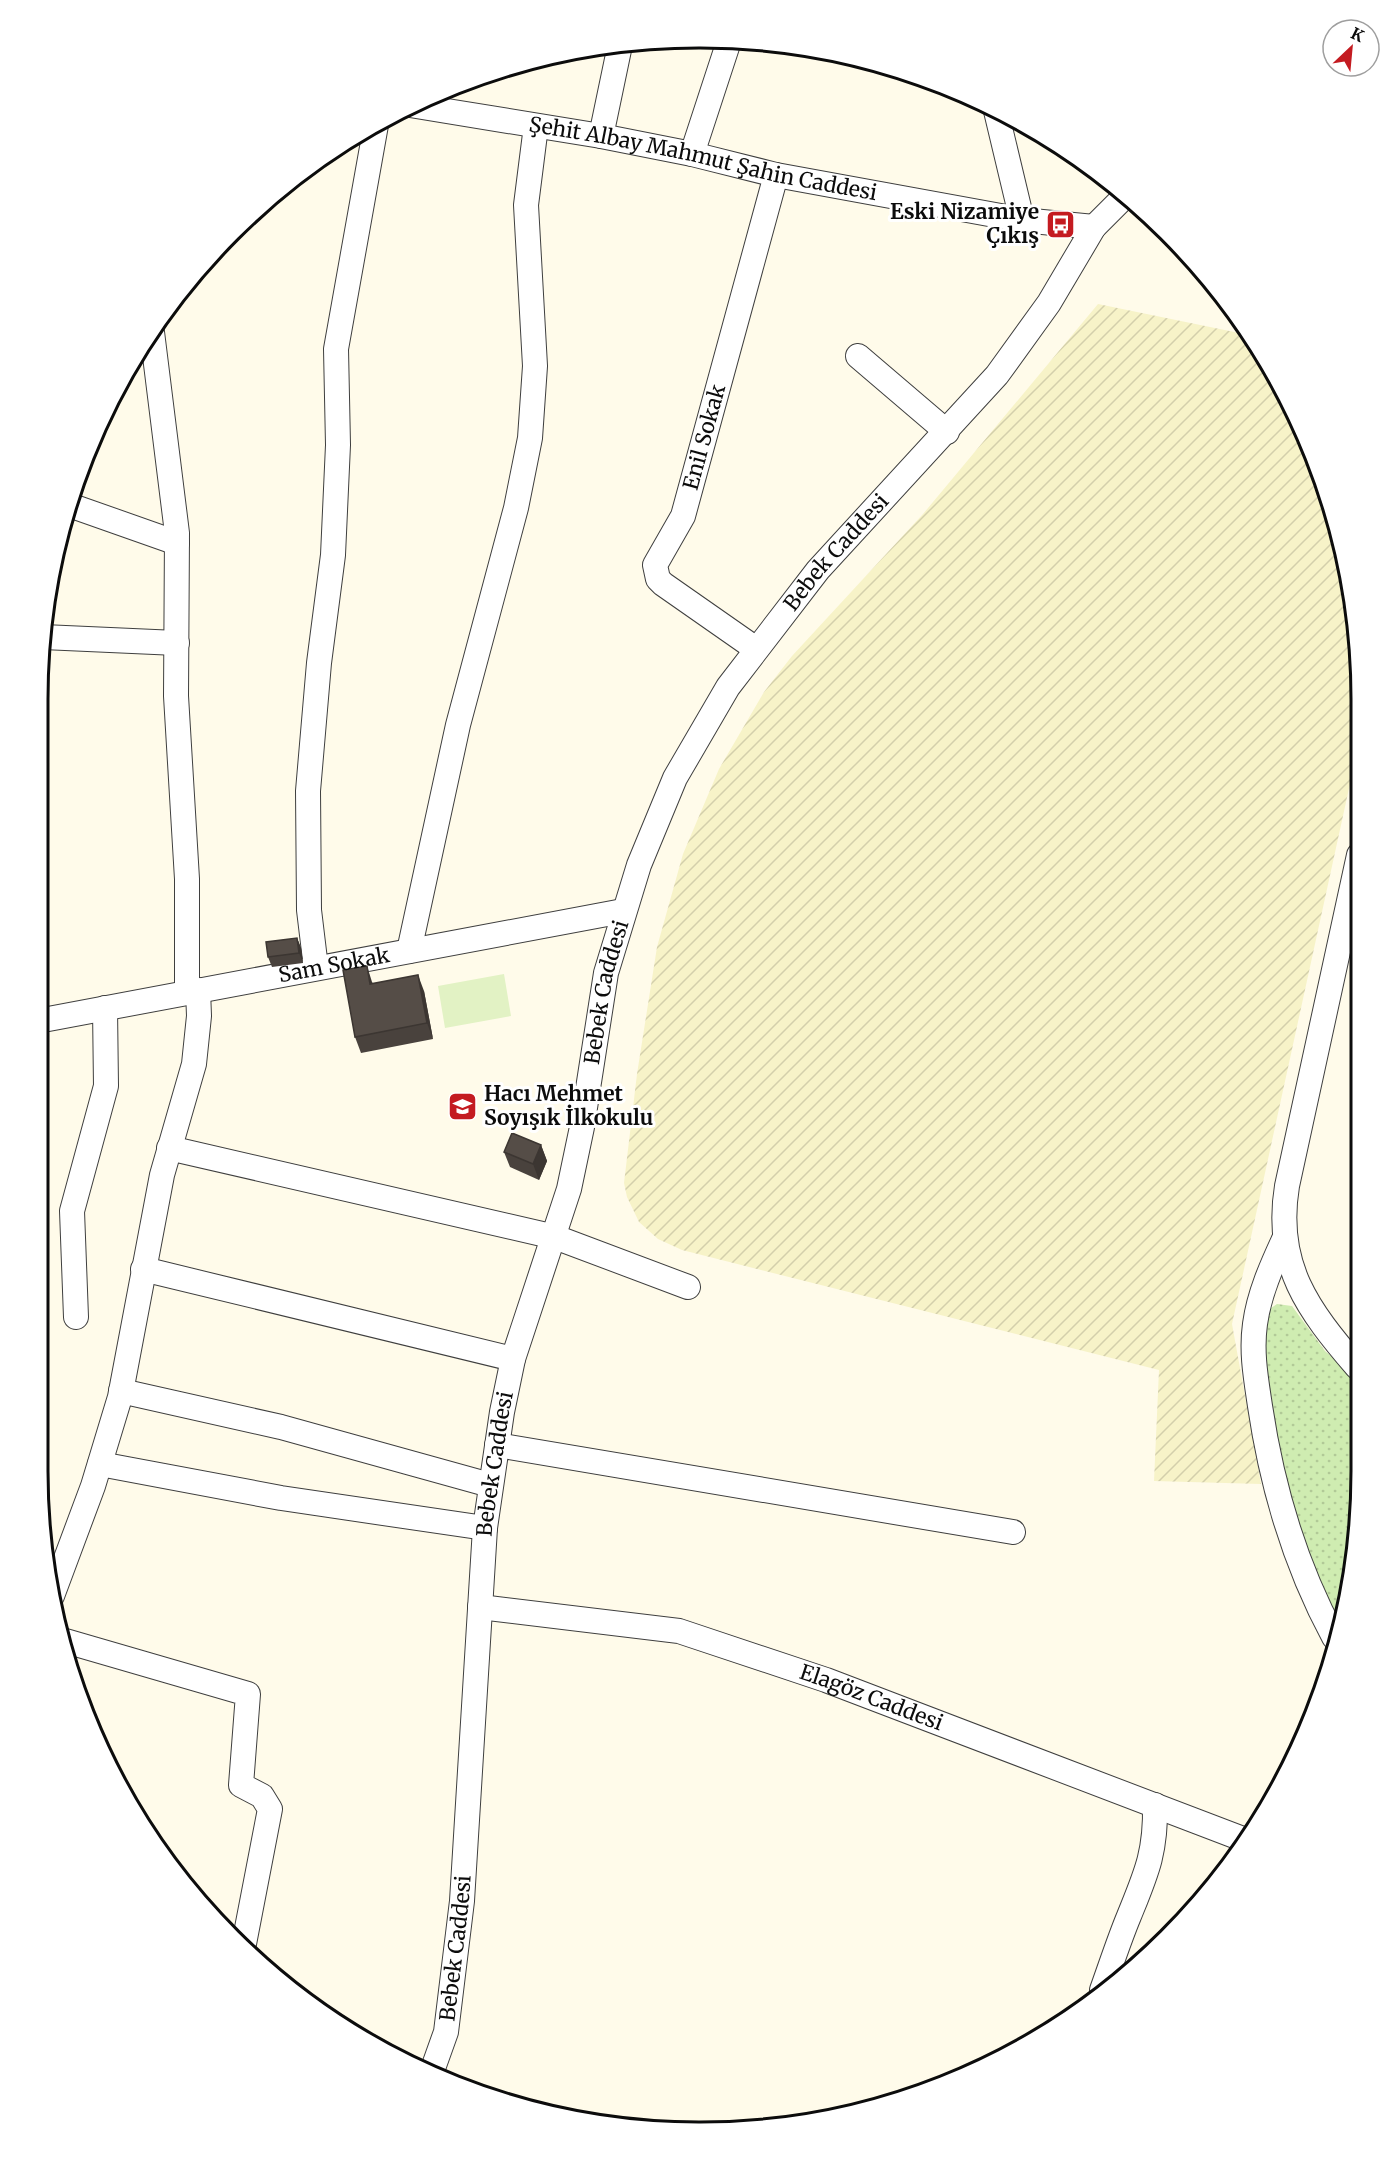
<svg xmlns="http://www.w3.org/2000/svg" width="1399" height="2170" font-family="Merriweather,serif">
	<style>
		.farmland { fill: url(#farmland-furrows) }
		.grass { fill: url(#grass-dots) }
		.pitch { fill: #e2f2c4 }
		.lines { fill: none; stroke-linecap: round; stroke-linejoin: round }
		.minor-casing { stroke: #3f3f3f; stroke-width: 26 }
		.minor { stroke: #fff; stroke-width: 24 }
		.wall { fill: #49423d }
		.shaded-wall { fill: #3c3632 }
		.building { fill: #554d47; stroke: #3c3632; stroke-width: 1.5 }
		.labels { text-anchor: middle; stroke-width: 6; stroke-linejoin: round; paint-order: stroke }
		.street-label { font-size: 21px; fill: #0c0c0c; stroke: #fff }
		.poi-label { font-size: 21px; font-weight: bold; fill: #0c0c0c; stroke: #fff; text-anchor: end }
		.rim { fill: none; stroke: #0c0c0c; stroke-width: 3 }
	</style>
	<defs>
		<pattern id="farmland-furrows" width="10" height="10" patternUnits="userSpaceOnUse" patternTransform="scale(1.5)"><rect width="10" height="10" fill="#f7f3c8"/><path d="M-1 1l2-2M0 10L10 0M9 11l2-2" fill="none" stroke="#d3cfab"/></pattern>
		<pattern id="grass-dots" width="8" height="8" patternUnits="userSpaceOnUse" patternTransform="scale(1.5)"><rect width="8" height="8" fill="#cfecb1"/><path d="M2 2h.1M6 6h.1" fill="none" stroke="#b1c997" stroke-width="1.8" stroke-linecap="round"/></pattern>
	</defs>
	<rect width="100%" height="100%" fill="#fffbea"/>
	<path class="farmland" d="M1098,304L1249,335L1293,407L1339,528L1360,657V738L1232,1324L1261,1484L1154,1481L1159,1370L682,1250L658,1239L639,1222L627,1197L624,1183L637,1074L657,947L683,854L719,769L764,692L792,656L923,514Z"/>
	<path class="grass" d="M1277,1304L1292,1306L1325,1351L1357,1378L1356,1557L1337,1627L1317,1583L1276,1447L1263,1346L1268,1310Z"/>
	<path class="pitch" d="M504,974L511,1016L445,1028L438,986Z"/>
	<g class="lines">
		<defs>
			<g id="minor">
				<path id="s1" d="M410,105L601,136L692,154L776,175L1022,220L1094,227"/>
				<path d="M996,111L1022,220"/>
				<path d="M601,136L620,45"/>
				<path d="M692,154L729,41"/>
				<path d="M152,332L177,533L176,696L187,879V992"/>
				<path d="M858,356L947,432"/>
				<path d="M72,506L177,543"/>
				<path d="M43,637L177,643"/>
				<path id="s2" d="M756,649L663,584L658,579L655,565L683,516L776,175"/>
				<path d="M409,951L458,725L516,508L530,438L535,366L526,205L536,126"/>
				<path d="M316,968L309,910L308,791L319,663L333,555L338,445L336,349L376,125"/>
				<path id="s3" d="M43,1020L623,911"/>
				<path d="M169,1148L555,1237L688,1287"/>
				<path d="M1285,1237C1272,1265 1259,1294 1255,1324C1251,1352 1256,1379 1260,1406C1272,1487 1295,1565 1334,1637"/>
				<path d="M143,1269L513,1359"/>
				<path d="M76,1317L72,1211L106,1086L105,1008"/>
				<path d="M1357,1367C1308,1310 1274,1265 1287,1186L1359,855"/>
				<path d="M121,1391L281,1427L490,1485"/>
				<path d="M497,1445L1013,1532"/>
				<path d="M100,1464L281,1498L485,1528"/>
				<path d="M52,1596L93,1486L120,1397L162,1175L194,1064L199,1016L198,990"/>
				<path id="s4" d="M480,1607L679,1631L826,1680L1248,1841"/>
				<path d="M62,1640L248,1694L241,1785L262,1796L270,1809L243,1949"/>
				<path d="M1102,1990C1111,1965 1119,1940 1129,1916C1146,1874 1156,1853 1155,1805"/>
				<path id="s5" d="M431,2074L446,2032L462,1901L485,1528L502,1412L513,1359L569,1189L582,1127L606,973L639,865L675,778L728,687L818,570L997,375L1049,303L1094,227L1126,195"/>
			</g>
		</defs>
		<use href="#minor" class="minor-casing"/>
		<use href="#minor" class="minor"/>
	</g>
	<g class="wall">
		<path d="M297,938L301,948L303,963L272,967L268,957Z"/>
		<path d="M372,982L373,984L424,991L433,1039L361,1053L355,1037Z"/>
		<path d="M541,1145L547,1161L539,1180L510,1167L504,1152Z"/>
	</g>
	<g class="shaded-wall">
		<path d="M297,938L301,948L303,963L299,953Z"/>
		<path d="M367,966L372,982L376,1000L370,984Z"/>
		<path d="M418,975L424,991L433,1039L427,1023Z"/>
		<path d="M541,1145L547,1161L539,1180L533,1164Z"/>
	</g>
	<g class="building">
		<path d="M297,938L299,953L268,957L266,942Z"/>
		<path d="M367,966L370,984L418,975L427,1023L355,1037L343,970Z"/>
		<path d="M512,1133L541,1145L533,1164L504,1152Z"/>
	</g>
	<defs>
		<symbol id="bus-square" viewBox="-11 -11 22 22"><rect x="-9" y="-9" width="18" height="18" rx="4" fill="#c41b21" stroke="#fff"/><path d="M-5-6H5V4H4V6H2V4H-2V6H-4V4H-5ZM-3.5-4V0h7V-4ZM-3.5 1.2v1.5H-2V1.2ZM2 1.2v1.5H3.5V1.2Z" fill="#fff"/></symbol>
		<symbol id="school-square" viewBox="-11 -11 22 22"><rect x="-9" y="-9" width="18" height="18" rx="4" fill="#c41b21" stroke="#fff"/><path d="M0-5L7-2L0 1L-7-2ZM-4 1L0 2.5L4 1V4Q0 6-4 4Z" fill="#fff"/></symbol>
	</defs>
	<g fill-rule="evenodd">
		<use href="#bus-square" x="1044" y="208" width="33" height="33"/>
		<use href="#school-square" x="446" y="1090" width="33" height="33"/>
	</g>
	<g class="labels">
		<g class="street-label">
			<text dy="7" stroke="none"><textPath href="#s1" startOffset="298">Şehit Albay Mahmut Şahin Caddesi</textPath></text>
			<text dy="7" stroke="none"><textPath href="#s2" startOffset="273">Enil Sokak</textPath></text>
			<text dy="7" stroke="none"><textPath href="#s5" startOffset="1605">Bebek Caddesi</textPath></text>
			<text dy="7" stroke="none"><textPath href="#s3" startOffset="296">Sam Sokak</textPath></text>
			<text dy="7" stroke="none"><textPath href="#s5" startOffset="1101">Bebek Caddesi</textPath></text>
			<text dy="7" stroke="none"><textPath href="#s5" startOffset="615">Bebek Caddesi</textPath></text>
			<text dy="7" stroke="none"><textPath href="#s4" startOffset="404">Elagöz Caddesi</textPath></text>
			<text dy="7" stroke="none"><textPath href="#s5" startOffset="129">Bebek Caddesi</textPath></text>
		</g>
		<g class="poi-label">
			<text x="1039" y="219">Eski Nizamiye<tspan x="1039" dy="24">Çıkış</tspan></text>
			<text x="484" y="1101" text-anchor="start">Hacı Mehmet<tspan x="484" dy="24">Soyışık İlkokulu</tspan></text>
		</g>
	</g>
	<path d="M0 0H1399V2170H0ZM699 48H700A651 651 0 0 1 1351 699V1471A651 651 0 0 1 700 2122H699A651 651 0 0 1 48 1471V699A651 651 0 0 1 699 48Z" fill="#fff" fill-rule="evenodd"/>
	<path class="rim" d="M699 48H700A651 651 0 0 1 1351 699V1471A651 651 0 0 1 700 2122H699A651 651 0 0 1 48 1471V699A651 651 0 0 1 699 48Z"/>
	<g transform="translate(1351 48) rotate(26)"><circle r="28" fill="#ffffff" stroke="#9e9e9e" stroke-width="1.5"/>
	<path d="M0-4.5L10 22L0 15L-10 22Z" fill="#c41b21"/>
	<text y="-9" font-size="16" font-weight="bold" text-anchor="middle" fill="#0c0c0c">K</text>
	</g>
</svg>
